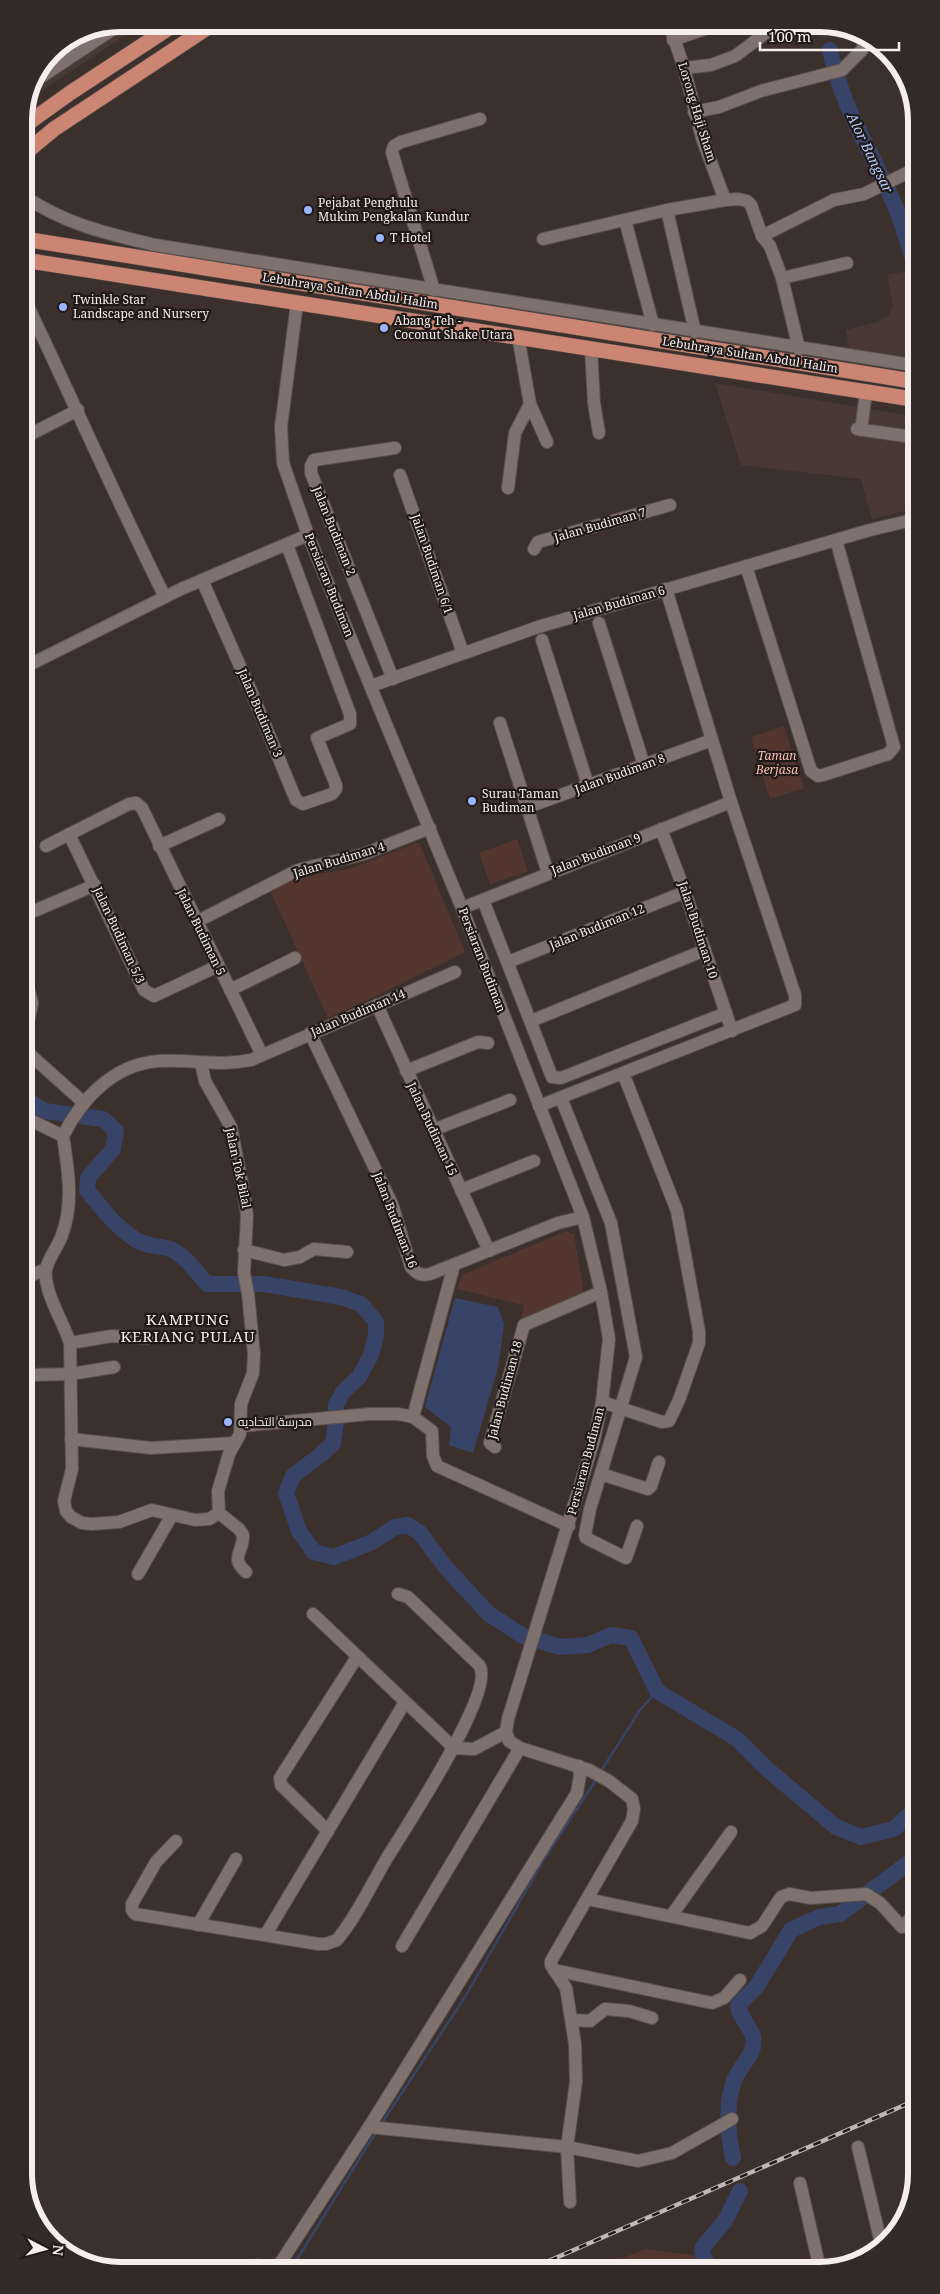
<svg xmlns="http://www.w3.org/2000/svg" width="940" height="2294" font-family="'Noto Serif',Cairo,serif">
	<style>
		.built { fill: #4a3833 }
		.green { fill: #53362e }
		.water { fill: #374467 }
		.lines { fill: none; stroke-linecap: round; stroke-linejoin: round }
		.stream { stroke: #374467; stroke-width: 2.5 }
		.canal { stroke: #374467; stroke-width: 10 }
		.river { stroke: #374467; stroke-width: 16 }
		.minor-casing { stroke: #59504d; stroke-width: 14 }
		.major-casing { stroke: #59504d; stroke-width: 16 }
		.minor { stroke: #7f716d; stroke-width: 12 }
		.major { stroke: #cb8572; stroke-width: 15 }
		.rail-casing { stroke: #c0b7b5; stroke-width: 4.5 }
		.rail { stroke: #1f1918; stroke-width: 2.5; stroke-dasharray: 8; stroke-linecap: butt }
		.poi-dot { fill: #9bb5fd; stroke: #1f1918; stroke-width: 2 }
		.labels { text-anchor: middle; stroke-width: 4.5; stroke-linejoin: round; paint-order: stroke }
		.street-label { font-size: 12px; fill: #f6eeec; stroke: #1f1918 }
		.poi-label { font-size: 12px; fill: #f6eeec; stroke: #1f1918; text-anchor: start }
		.park-label { font-size: 12px; font-style: italic; fill: #fec1b1; stroke: #1f1918 }
		.water-label { font-size: 14px; font-style: italic; fill: #b6c9fc; stroke: #1f1918 }
		.quarter-label { font-size: 15px; letter-spacing: 1px; fill: #f6eeec; stroke: #1f1918 }
		.rim { fill: none; stroke: #f6eeec; stroke-width: 6 }
	</style>
	<rect width="100%" height="100%" fill="#3c302c"/>
	<g class="built">
		<path d="M120,24H142L32,97L52,52L83,31Z"/>
		<path d="M912,270V360L850,354L846,330L877,322L888,316L893,306L887,275Z"/>
		<path d="M715,383L912,416V509L872,519L861,479L741,465Z"/>
	</g>
	<g class="green">
		<path d="M784,726L804,788L770,799L751,737Z"/>
		<path d="M517,839L528,871L490,884L479,853Z"/>
		<path d="M419,842L465,952L372,998L328,1018L270,890L299,877L349,869Z"/>
		<path d="M566,1231L574,1234L584,1293L521,1319L524,1305L457,1289L462,1275Z"/>
		<path d="M645,2249L699,2256L691,2266L601,2267Z"/>
	</g>
	<path class="water" d="M455,1298L498,1307L504,1324L498,1368L473,1453L449,1445L451,1427L425,1407Z"/>
	<g class="lines">
		<g class="stream">
			<path d="M601,1771L640,1710L657,1691"/>
			<path d="M382,2123L465,1997L545,1858L597,1778"/>
			<path d="M291,2269L376,2132"/>
		</g>
		<path class="canal" d="M243,2269L257,2263L262,2268"/>
		<g class="river">
			<path d="M830,50C841,105 871,151 893,201C901,219 906,238 912,256"/>
			<path d="M26,1099L45,1111L103,1119L116,1131L113,1149L88,1178L87,1190C102,1209 115,1226 136,1240C148,1247 158,1245 170,1249C185,1255 196,1272 207,1284H264L341,1297L361,1304L376,1322V1335L371,1355L359,1377L343,1392L336,1405V1423L333,1443L324,1452L293,1476L286,1493L299,1531L314,1552L334,1557L372,1542L395,1527L408,1525L420,1533L447,1569L489,1614L523,1636L560,1647L588,1645L611,1635L631,1638L657,1691L737,1739L767,1769L836,1827L861,1837L894,1829L915,1809"/>
			<path d="M733,2158C728,2133 725,2106 734,2081C738,2069 750,2059 753,2047C757,2029 739,2021 738,2005L757,1986L791,1930L819,1917L840,1914L915,1858"/>
			<path d="M708,2266L702,2252L703,2247L725,2221L740,2191"/>
		</g>
		<defs>
			<g id="minor">
				<path d="M669,24L684,68L702,138L725,200L738,199L747,201L751,205L762,236L770,246L782,278L799,349"/>
				<path d="M673,40L719,24"/>
				<path d="M684,68L711,65L735,56L778,24"/>
				<path d="M41,77L121,24"/>
				<path d="M694,112L719,107L761,91L842,70L862,50L866,39"/>
				<path d="M24,196C64,224 109,234 155,245L912,365"/>
				<path d="M667,210L695,332"/>
				<path d="M625,220L653,325"/>
				<path d="M762,236L834,200L864,194L911,171"/>
				<path d="M543,239L667,210L725,200"/>
				<path d="M782,278L847,263"/>
				<path d="M434,290L396,166L392,152L394,146L401,142L480,119"/>
				<path d="M24,298C72,398 116,499 165,597"/>
				<path d="M297,303L281,427L283,463L308,535L462,908L583,1217L601,1292L609,1339L602,1402L594,1440L508,1719L506,1732L509,1741L520,1748L589,1770L609,1781L632,1799L634,1809L632,1821L551,1961V1965L566,1988L575,2044L576,2082L567,2147L570,2202"/>
				<path d="M518,336L530,404L547,442"/>
				<path d="M591,348L594,403L599,433"/>
				<path d="M857,429L912,437"/>
				<path d="M861,430L866,392"/>
				<path d="M25,437L78,410"/>
				<path d="M400,475L463,653"/>
				<path d="M508,488L515,433L530,404"/>
				<path d="M534,549L538,542L670,505"/>
				<path d="M746,566L811,771L818,776L823,775L888,754L894,747L836,540"/>
				<path d="M202,580L251,691L296,800L303,804L332,794L336,789V785L317,738L350,724V714L287,545"/>
				<path d="M599,623L644,765"/>
				<path d="M542,640L588,785"/>
				<path d="M25,667L181,589L308,535"/>
				<path d="M393,679L311,473V466L314,460L395,448"/>
				<path d="M371,686L538,627L870,530L912,520"/>
				<path d="M500,723L548,873"/>
				<path d="M528,807L712,740"/>
				<path d="M661,829L685,892L732,1031"/>
				<path d="M69,834L144,990L154,996L218,966"/>
				<path d="M46,846L129,804L136,803L142,808L262,1055"/>
				<path d="M159,846L219,819"/>
				<path d="M483,900L552,1077L561,1078L726,1013"/>
				<path d="M462,908L731,802"/>
				<path d="M34,911L95,885"/>
				<path d="M196,922L298,870L364,854L430,828"/>
				<path d="M508,962L685,892"/>
				<path d="M26,980L32,1003L26,1033"/>
				<path d="M230,990L295,958"/>
				<path d="M377,1005L489,1251"/>
				<path d="M531,1021L705,950"/>
				<path d="M310,1033L392,1204L411,1267C417,1274 421,1276 430,1274L558,1223L583,1217"/>
				<path d="M26,1051L83,1102"/>
				<path d="M406,1071L478,1042L488,1043"/>
				<path d="M561,1098L611,1223L636,1357L590,1509L585,1535L586,1538L626,1558L637,1526"/>
				<path d="M539,1106L795,1005V995L731,802L666,589"/>
				<path d="M26,1118L63,1136C82,1098 114,1064 159,1061C191,1059 216,1067 251,1060L455,972"/>
				<path d="M433,1130L510,1100"/>
				<path d="M63,1136C68,1169 74,1203 62,1235C58,1247 48,1258 46,1270C43,1291 64,1323 70,1343L72,1469L64,1501L66,1511L71,1517L82,1523L92,1524L119,1522L152,1510L195,1520L209,1519L219,1513L218,1491L229,1454L240,1434L241,1404L253,1373L254,1354L248,1294L244,1273L247,1215L244,1194L231,1127L205,1081L201,1063"/>
				<path d="M461,1190L534,1161"/>
				<path d="M244,1250L284,1260L300,1257L314,1249L347,1252"/>
				<path d="M27,1277L46,1269"/>
				<path d="M70,1343L112,1336L147,1338"/>
				<path d="M27,1375L71,1374L114,1367"/>
				<path d="M602,1402L662,1422L669,1421L679,1400L699,1343V1331L677,1211L623,1073"/>
				<path d="M413,1417L454,1265"/>
				<path d="M241,1426L370,1414H398L413,1417L432,1431L433,1456L437,1466L569,1526"/>
				<path d="M71,1439L151,1448L235,1443"/>
				<path d="M495,1447L490,1443L524,1325L601,1292"/>
				<path d="M601,1474L648,1489L651,1486L659,1462"/>
				<path d="M219,1513L239,1529L243,1535C244,1552 229,1557 246,1572"/>
				<path d="M138,1574L172,1515"/>
				<path d="M313,1614L454,1748L474,1749L506,1732"/>
				<path d="M328,1831L281,1785L280,1778L357,1657"/>
				<path d="M176,1841L156,1862L132,1904V1910L135,1914L318,1944H326L337,1940C357,1916 371,1885 387,1858C404,1830 497,1690 479,1665L408,1597L398,1594"/>
				<path d="M587,1899L750,1933L762,1926L781,1897L789,1894L811,1898L866,1894L880,1903L902,1927L916,1913"/>
				<path d="M671,1916L731,1832"/>
				<path d="M198,1925L236,1859"/>
				<path d="M266,1934L405,1702"/>
				<path d="M402,1946L520,1748"/>
				<path d="M554,1970L712,2003L724,1998L740,1980"/>
				<path d="M572,2020L590,2021L605,2009L629,2011L652,2018"/>
				<path d="M369,2127L567,2147L638,2161L672,2153L732,2119"/>
				<path d="M858,2147L881,2243"/>
				<path d="M800,2183L819,2265"/>
				<path d="M274,2269L281,2262L369,2127L577,1793L580,1775L579,1766"/>
			</g>
			<g id="major">
				<path d="M24,126L70,93L175,24"/>
				<path d="M24,154L54,129L213,24"/>
				<path d="M24,239L912,381"/>
				<path d="M24,260L912,399"/>
			</g>
		</defs>
		<use href="#minor" class="minor-casing"/>
		<use href="#major" class="major-casing"/>
		<use href="#minor" class="minor"/>
		<use href="#major" class="major"/>
		<defs>
			<path id="rail" d="M535,2267L916,2100"/>
		</defs>
		<use href="#rail" class="rail-casing"/>
		<use href="#rail" class="rail"/>
	</g>
	<g class="poi-dot">
		<circle cx="308" cy="210" r="5"/>
		<circle cx="380" cy="238" r="5"/>
		<circle cx="63" cy="307" r="5"/>
		<circle cx="384" cy="328" r="5"/>
		<circle cx="472" cy="801" r="5"/>
		<circle cx="228" cy="1422" r="5"/>
	</g>
	<g class="labels">
		<g class="street-label">
			<text transform="translate(697 112) rotate(73)" y="4">Lorong Haji Sham</text>
			<text transform="translate(350 291) rotate(9)" y="4">Lebuhraya Sultan Abdul Halim</text>
			<text transform="translate(750 355) rotate(9)" y="4">Lebuhraya Sultan Abdul Halim</text>
			<text transform="translate(600 525) rotate(-16)" y="4">Jalan Budiman 7</text>
			<text transform="translate(334 531) rotate(68)" y="4">Jalan Budiman 2</text>
			<text transform="translate(432 564) rotate(71)" y="4">Jalan Budiman 6/1</text>
			<text transform="translate(329 585) rotate(68)" y="4">Persiaran Budiman</text>
			<text transform="translate(619 603) rotate(-16)" y="4">Jalan Budiman 6</text>
			<text transform="translate(260 713) rotate(67)" y="4">Jalan Budiman 3</text>
			<text transform="translate(620 774) rotate(-20)" y="4">Jalan Budiman 8</text>
			<text transform="translate(596 854) rotate(-21)" y="4">Jalan Budiman 9</text>
			<text transform="translate(339 860) rotate(-17)" y="4">Jalan Budiman 4</text>
			<text transform="translate(597 927) rotate(-22)" y="4">Jalan Budiman 12</text>
			<text transform="translate(698 930) rotate(72)" y="4">Jalan Budiman 10</text>
			<text transform="translate(201 932) rotate(64)" y="4">Jalan Budiman 5</text>
			<text transform="translate(119 935) rotate(65)" y="4">Jalan Budiman 5/3</text>
			<text transform="translate(482 960) rotate(69)" y="4">Persiaran Budiman</text>
			<text transform="translate(358 1013) rotate(-23)" y="4">Jalan Budiman 14</text>
			<text transform="translate(432 1129) rotate(65)" y="4">Jalan Budiman 15</text>
			<text transform="translate(238 1168) rotate(78)" y="4">Jalan Tok Bilal</text>
			<text transform="translate(395 1220) rotate(69)" y="4">Jalan Budiman 16</text>
			<text transform="translate(505 1390) rotate(-75)" y="4">Jalan Budiman 18</text>
			<text transform="translate(586 1461) rotate(-75)" y="4">Persiaran Budiman</text>
		</g>
		<g class="poi-label">
			<text x="318" y="207">Pejabat Penghulu<tspan x="318" dy="14">Mukim Pengkalan Kundur</tspan></text>
			<text x="390" y="242">T Hotel</text>
			<text x="73" y="304">Twinkle Star<tspan x="73" dy="14">Landscape and Nursery</tspan></text>
			<text x="394" y="325">Abang Teh -<tspan x="394" dy="14">Coconut Shake Utara</tspan></text>
			<text x="482" y="798">Surau Taman<tspan x="482" dy="14">Budiman</tspan></text>
			<text x="238" y="1426">مدرسة التحاديه</text>
		</g>
		<g class="park-label">
			<text x="777" y="760">Taman<tspan x="777" dy="14">Berjasa</tspan></text>
		</g>
		<g class="water-label">
			<text transform="translate(870 153) rotate(64)" y="5">Alor Bangsar</text>
		</g>
		<g class="quarter-label">
			<text x="188" y="1325">KAMPUNG<tspan x="188" dy="17">KERIANG PULAU</tspan></text>
		</g>
	</g>
	<path d="M0 0H940V2294H0ZM120 32H820A88 88 0 0 1 908 120V2174A88 88 0 0 1 820 2262H120A88 88 0 0 1 32 2174V120A88 88 0 0 1 120 32Z" fill="#302a29" fill-rule="evenodd"/>
	<path class="rim" d="M120 32H820A88 88 0 0 1 908 120V2174A88 88 0 0 1 820 2262H120A88 88 0 0 1 32 2174V120A88 88 0 0 1 120 32Z"/>
	<g transform="translate(45 2249) rotate(96)" stroke="#1f1918" stroke-width="4" paint-order="stroke">
	<path d="M0-4L9 19L0 12L-9 19Z" fill="#f6eeec"/>
	<text y="-8" font-size="14" font-weight="bold" text-anchor="middle" fill="#f6eeec">N</text>
	</g>
	<path d="M760 42v8h139v-8" fill="none" stroke="#f6eeec" stroke-width="2.5"/>
	<text x="768" y="42" font-size="15" fill="#f6eeec" stroke="#1f1918" stroke-width="4" paint-order="stroke">100 m</text>
</svg>
